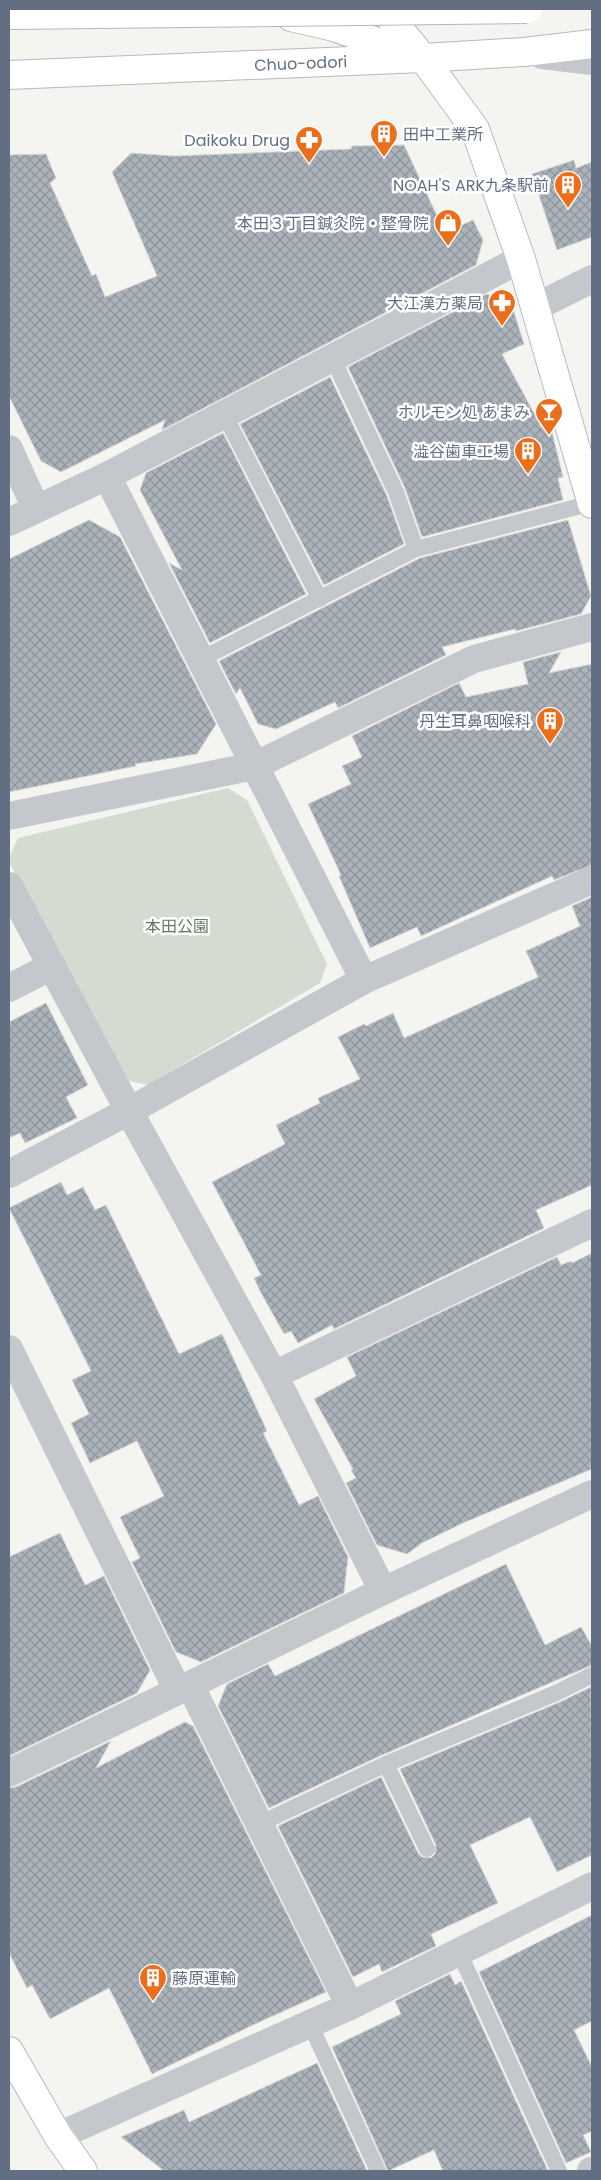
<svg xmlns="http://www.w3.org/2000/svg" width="601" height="2180" font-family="Poppins,'Noto Sans JP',sans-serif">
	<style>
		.park { fill: #d4dcd2 }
		.building { fill: url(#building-cross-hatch); stroke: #d6d6d4 }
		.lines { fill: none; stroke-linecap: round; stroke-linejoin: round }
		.secondary-casing { stroke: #b6babf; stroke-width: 30 }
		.primary-casing { stroke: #b5b8bd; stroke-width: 30 }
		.highway-casing { stroke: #b4b7bb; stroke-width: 30 }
		.lane { stroke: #c4c7cb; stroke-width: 16 }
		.street { stroke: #c4c7cb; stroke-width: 28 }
		.secondary { stroke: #fff; stroke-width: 28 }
		.primary { stroke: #fff; stroke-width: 28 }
		.highway { stroke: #fff; stroke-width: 28 }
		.highway-bridge-casing { stroke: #b4b7bb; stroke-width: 30; stroke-linecap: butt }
		.highway-bridge { stroke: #fff; stroke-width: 28 }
		.labels { text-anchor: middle; stroke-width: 5; stroke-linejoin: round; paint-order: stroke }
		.street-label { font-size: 16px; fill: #626f83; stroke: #fff }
		.poi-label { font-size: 16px; fill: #626f83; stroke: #fff; text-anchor: end }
		.park-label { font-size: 16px; fill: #627a61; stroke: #fff }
	</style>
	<defs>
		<pattern id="building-cross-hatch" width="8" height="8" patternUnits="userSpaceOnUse" patternTransform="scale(1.25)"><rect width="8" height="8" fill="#acb2b9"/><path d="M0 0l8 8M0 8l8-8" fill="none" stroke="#8f959c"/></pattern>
	</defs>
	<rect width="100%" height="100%" fill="#f4f5f1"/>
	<path class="park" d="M228,788L247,800L327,964L320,983L148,1085L125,1080L9,862V858L18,838Z"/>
	<g class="building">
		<path d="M404,145L445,233L473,220L483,240L476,265L162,430L165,420L61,472L41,461L9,396V155L46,154L56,178L50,183L92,276L96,274L105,297L157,276L112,172L131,153L174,156L351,149L352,146Z"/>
		<path d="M574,160L576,168L592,162V237L557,250L532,174Z"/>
		<path d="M487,294L507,303L513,309L524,344L502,354L542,428L550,424L563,477L558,478L563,500L422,537L405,488L348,367Z"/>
		<path d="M330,377L387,496L404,544L324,585L240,424Z"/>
		<path d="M223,433L306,594L210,643L169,563L182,570L140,490L146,473Z"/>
		<path d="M89,520L120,537L216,724L197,754L135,764L136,766L9,792V559Z"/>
		<path d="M568,520L591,596L581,614L516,631L515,629L442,647L446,655L338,708L335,702L276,729L258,724L240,688L236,694L219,661L420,558Z"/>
		<path d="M561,652L549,673L592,664V865L554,880L552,876L421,936L417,927L370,948L339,876L341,875L308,804L351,784L342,766L362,757L352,736L459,683L466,697L528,684L523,662Z"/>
		<path d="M592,897V1185L536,1210L544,1228L334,1329L332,1325L298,1343L291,1331L284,1334L260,1291L254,1278L261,1275L212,1182L285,1144L276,1125L320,1103L318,1098L360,1079L338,1037L364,1024L366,1026L393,1013L404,1038L538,977L526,951L580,926L572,906Z"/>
		<path d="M46,1003L88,1085L66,1097L77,1118L25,1143L20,1133L9,1138V1022Z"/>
		<path d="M61,1182L67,1195L83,1187L95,1210L106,1205L179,1354L222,1334L267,1431L263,1433L299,1505L318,1496L348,1557L344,1593L201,1662L176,1652L132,1562L140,1558L120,1517L164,1496L137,1441L90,1463L71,1423L89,1414L72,1380L91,1371L9,1208Z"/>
		<path d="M592,1253V1469L463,1523L422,1543L407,1554L377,1545L346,1483L356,1478L351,1470L353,1469L314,1399L356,1376L347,1357L557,1257L561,1265L571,1261L572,1263Z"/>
		<path d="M60,1533L85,1585L104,1576L150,1670L137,1693L9,1756V1557Z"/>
		<path d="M506,1564L545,1645L581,1627L592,1646V1665L382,1755L269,1808L218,1706L227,1684L268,1664L275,1676Z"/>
		<path d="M591,1687L592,1855L557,1872L530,1817L470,1845L498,1903L431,1934L436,1946L382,1972L379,1964L353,1977L278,1826L381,1777L418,1853L422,1857L431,1858L435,1854L436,1845L400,1769L560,1702Z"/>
		<path d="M185,1722L193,1726L326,1992L255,2024L152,2074L109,1988L50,2019L32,1985L27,1988L9,1953V1788L16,1787L111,1741L96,1768Z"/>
		<path d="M592,1915V2021L574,2030L592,2067V2131L583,2135L591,2152L566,2163L479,1972Z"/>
		<path d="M450,1974L455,1985L461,1981L548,2171H443L434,2150L388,2171L332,2047L401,2014L395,2001Z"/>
		<path d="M317,2063L367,2171H164L121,2137L184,2110L189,2122Z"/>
	</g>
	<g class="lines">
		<defs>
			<g id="secondary">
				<path d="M383,9L423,58L475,129L521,259L592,504"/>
				<path d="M9,2051L58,2136L83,2171"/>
			</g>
			<g id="primary">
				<path id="s1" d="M9,75L423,58L524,52L592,44"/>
			</g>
			<path id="highway" d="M291,17L334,27L423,58"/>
		</defs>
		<use href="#secondary" class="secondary-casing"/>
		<use href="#primary" class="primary-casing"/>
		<use href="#highway" class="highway-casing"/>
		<g class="lane">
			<path d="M332,357L396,492L416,549"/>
			<path d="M224,414L320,599"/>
			<path d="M201,659L416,549L592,503"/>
			<path d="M386,1764L427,1849"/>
			<path d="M259,1824L386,1764L556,1693L592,1675"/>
			<path d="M459,1952L559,2171"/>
			<path d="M310,2024L378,2171"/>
		</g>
		<g class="street">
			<path d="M542,55L592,61"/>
			<path d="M536,307L592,279"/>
			<path d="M9,449L36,509"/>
			<path d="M107,476L364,980"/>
			<path d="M9,522L107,476L521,259"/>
			<path d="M9,816L254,766L474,659L592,627"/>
			<path d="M9,886L129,1111L274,1375L383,1591"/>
			<path d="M9,988L52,966"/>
			<path d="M9,1174L129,1111L364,980L592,880"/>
			<path d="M9,1349L178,1691"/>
			<path d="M274,1375L592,1223"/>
			<path d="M190,1685L350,2006"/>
			<path d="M9,1773L383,1591L592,1494"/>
			<path d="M58,2136L350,2006L592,1886"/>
			<path d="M591,2171H592"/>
		</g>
		<use href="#secondary" class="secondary"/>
		<use href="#primary" class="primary"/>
		<use href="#highway" class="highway"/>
		<defs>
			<path id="highway-bridge" d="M9,15L527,9"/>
		</defs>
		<use href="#highway-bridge" class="highway-bridge-casing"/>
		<use href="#highway-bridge" class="highway-bridge"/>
	</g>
	<defs>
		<symbol id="building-pin" viewBox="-11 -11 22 30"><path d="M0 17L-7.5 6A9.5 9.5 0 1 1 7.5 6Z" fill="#eb6e1b" stroke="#fff"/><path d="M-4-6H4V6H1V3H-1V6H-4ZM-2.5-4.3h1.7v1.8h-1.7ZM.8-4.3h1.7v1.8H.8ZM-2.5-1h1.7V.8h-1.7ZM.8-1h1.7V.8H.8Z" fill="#fff"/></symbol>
		<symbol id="pharmacy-pin" viewBox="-11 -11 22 30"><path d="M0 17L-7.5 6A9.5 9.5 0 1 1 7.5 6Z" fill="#eb6e1b" stroke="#fff"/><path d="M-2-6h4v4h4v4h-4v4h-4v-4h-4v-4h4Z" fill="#fff"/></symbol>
		<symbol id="shop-pin" viewBox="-11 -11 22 30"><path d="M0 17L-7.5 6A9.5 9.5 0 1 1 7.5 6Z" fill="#eb6e1b" stroke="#fff"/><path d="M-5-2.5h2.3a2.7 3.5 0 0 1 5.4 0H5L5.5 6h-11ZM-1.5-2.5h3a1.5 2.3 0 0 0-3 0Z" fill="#fff"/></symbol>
		<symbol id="bar-pin" viewBox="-11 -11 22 30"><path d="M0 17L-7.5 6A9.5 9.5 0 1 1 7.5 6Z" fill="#eb6e1b" stroke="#fff"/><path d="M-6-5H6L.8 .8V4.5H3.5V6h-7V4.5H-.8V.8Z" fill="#fff"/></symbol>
	</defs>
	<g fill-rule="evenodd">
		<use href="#building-pin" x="368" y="118" width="32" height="43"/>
		<use href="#pharmacy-pin" x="293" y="124" width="32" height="43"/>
		<use href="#building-pin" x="552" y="169" width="32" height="43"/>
		<use href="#shop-pin" x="432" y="207" width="32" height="43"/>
		<use href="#pharmacy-pin" x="486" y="287" width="32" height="43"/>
		<use href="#bar-pin" x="533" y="396" width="32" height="43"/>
		<use href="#building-pin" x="512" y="435" width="32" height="43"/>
		<use href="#building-pin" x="534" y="705" width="32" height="43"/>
		<use href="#building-pin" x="137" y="1962" width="32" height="43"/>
	</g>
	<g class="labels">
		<g class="street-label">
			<text dy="6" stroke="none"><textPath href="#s1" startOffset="292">Chuo-odori</textPath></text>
		</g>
		<g class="poi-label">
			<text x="403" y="140" text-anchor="start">田中工業所</text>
			<text x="290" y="146">Daikoku Drug</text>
			<text x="549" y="191">NOAH'S ARK九条駅前</text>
			<text x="429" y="229">本田３丁目鍼灸院・整骨院</text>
			<text x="483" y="309">大江漢方薬局</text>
			<text x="530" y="418">ホルモン処 あまみ</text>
			<text x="509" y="457">澁谷歯車工場</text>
			<text x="531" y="727">丹生耳鼻咽喉科</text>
			<text x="172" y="1984" text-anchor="start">藤原運輸</text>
		</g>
		<g class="park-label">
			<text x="177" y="932">本田公園</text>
		</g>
	</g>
	<rect width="601" height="2180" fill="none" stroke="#626f83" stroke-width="20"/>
</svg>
